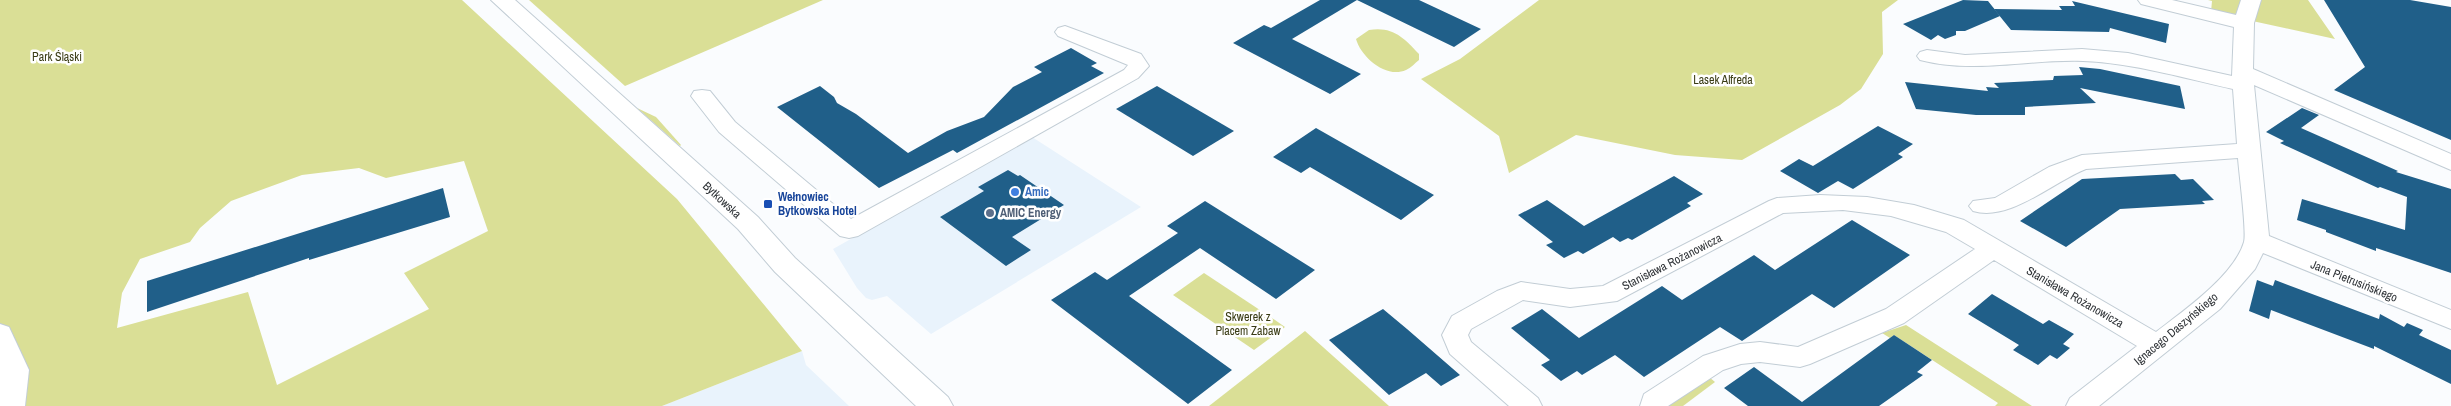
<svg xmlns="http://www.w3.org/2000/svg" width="2451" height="406" font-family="'Archivo Narrow',sans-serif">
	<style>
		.built { fill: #e9f3fc }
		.green { fill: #dadf96; fill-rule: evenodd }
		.building { fill: #205f89 }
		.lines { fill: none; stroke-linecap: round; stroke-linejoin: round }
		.street-casing { stroke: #c2cdd5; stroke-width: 2 }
		.secondary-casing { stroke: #c2cdd5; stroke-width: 2 }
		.street { fill: #fff; fill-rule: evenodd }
		.secondary { fill: #fff; fill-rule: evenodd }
		.shop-dot { fill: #3f7fe0; stroke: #fff; stroke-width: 2 }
		.transit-dot { fill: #1a4fb4; stroke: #fff; stroke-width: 2 }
		.service-dot { fill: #5c6f8a; stroke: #fff; stroke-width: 2 }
		.labels { text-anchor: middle; stroke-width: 5; stroke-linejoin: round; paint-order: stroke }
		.park-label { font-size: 12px; fill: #393b14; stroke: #fff }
		.shop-label { font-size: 12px; font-weight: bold; fill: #366cbe; stroke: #fff; text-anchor: start }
		.transit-label { font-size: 12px; font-weight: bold; fill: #164399; stroke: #fff; text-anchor: start }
		.street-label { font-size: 12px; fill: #2f3337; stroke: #fff }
		.service-label { font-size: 12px; font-weight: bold; fill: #4e5e75; stroke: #fff; text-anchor: start }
	</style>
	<rect width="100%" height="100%" fill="#fafcfe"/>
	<g class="built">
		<path d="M1032,137L1141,207L931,334L887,296L872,300L866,298L857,288L833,249Z"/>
		<path d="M802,351L806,365L849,406H662Z"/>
	</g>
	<g class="green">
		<path d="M0,0H462L677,199L802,351L662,406H0ZM464,161L488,231L404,273L429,309L277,385L248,292L117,328L122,293L140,259L190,242L200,228L231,201L302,175L359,168L386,178Z"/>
		<path d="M529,0H823L625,86Z"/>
		<path d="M1539,0H1898L1882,12L1883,54L1861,89L1840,105L1742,160L1675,155L1576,135L1509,173L1499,136L1421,79L1460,59Z"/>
		<path d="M2208,0H2308L2335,39L2211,12L2212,1Z"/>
		<path d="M1369,30C1393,26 1404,38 1419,54V60C1415,63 1411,68 1406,70C1386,79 1361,57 1356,39Z"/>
		<path d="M637,108L656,117L681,145L680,146Z"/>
		<path d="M1204,273L1275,320L1285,327L1254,350L1173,295Z"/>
		<path d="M1906,325L2032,406H1995L1998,403L1894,335L1890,338L1882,333Z"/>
		<path d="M1305,331L1389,406H1209Z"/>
		<path d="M1709,377L1715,382L1683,406H1668Z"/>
	</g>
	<g class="building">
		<path d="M1320,0H1419L1481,29L1454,47L1357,0L1292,39L1361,74L1330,94L1233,43L1264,25L1271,28Z"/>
		<path d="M1963,0L1988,1L2000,16L1965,31H1956V35L1945,39L1938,35L1931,40L1903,24Z"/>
		<path d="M2324,0H2410L2451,7V140L2334,90L2365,67Z"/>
		<path d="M2072,1L2169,24L2166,43L2110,28L2109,32L2011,30L1994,9L2062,10L2059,6H2075Z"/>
		<path d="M1071,48L1097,63L1091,66L1104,73L957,153L953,150L879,188L777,107L820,86L834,97L837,103L856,114L908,153L947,131L984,117L1013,87L1042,72L1034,67Z"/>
		<path d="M2079,67L2100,69L2180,86L2185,109L2080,88L2096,103L2025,107V115H1976L1916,109L1905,82L1988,91L1986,87L1999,88L1994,83L2053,80L2054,76L2083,75Z"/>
		<path d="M1157,86L1234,131L1193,156L1116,109Z"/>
		<path d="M2302,108L2319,115L2301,128L2398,171L2396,172L2451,189V273L2376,248V251L2326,232V230L2297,220L2302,199L2405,230L2407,197L2380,187L2378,188L2280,143L2284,141L2266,132Z"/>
		<path d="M1878,126L1913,144L1898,154L1903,157L1853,189L1838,181L1818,193L1780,171L1799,159L1813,166Z"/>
		<path d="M1316,128L1434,195L1401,220L1310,167L1301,173L1273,157Z"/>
		<path d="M1008,170L1018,176L1020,175L1064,205L1012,237L1031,250L1006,266L940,217L984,191L978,187Z"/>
		<path d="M2175,174L2181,180L2193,179L2214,200L2202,201L2205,204L2120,209L2066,247L2020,221L2082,179Z"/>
		<path d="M1674,176L1703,194L1687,203L1691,206L1632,240L1628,238L1620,242L1613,237L1583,254L1578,251L1564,258L1546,245L1553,242L1518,215L1547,200L1584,226Z"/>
		<path d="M443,188L450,217L309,260V258L147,312V281Z"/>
		<path d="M1205,201L1315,270L1276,299L1200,248L1129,296L1232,370L1188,404L1051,300L1095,272L1107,280L1178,233L1167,226Z"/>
		<path d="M1852,220L1910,255L1834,308L1812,294L1742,341L1720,327L1644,377L1615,355L1582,375L1577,371L1561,381L1541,365L1550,360L1511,328L1542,309L1579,338L1662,286L1682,300L1754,255L1775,270Z"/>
		<path d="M2257,280L2273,286L2275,280L2379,319L2380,314L2404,327L2407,323L2423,330L2419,335L2451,350V384L2374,346V349L2271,310L2269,319L2249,311Z"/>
		<path d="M1992,294L2043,324L2049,320L2074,334L2063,344L2070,348L2057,359L2050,355L2038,365L2013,350L2019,345L1968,314Z"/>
		<path d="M1383,309L1407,329L1460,375L1441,386L1426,373L1389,395L1329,340Z"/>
		<path d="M1894,335L1932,360L1917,372L1923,375L1879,406H1748L1724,388L1754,367L1802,402Z"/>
	</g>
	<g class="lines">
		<defs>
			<g id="street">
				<path d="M2138,0H2172L2236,15L2241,0H2261L2254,23L2253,69L2451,154V170L2254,85L2269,236L2451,310V329L2263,253L2255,269L2220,309L2099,406H2066L2070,398L2137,346L1994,260L1904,323L1810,364L1800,367L1760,362L1741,364L1723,370L1668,406H1640L1644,394L1703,356L1740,344L1760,342L1798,347L1886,309L1975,249L1946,232L1891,216L1843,210L1783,213L1617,301L1570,307L1523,300L1471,329L1468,335L1471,342L1538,398L1542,406H1509L1450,354L1442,335L1452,316L1497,291L1521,282L1570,289L1603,286L1769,201L1777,198L1820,195L1867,197L1914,205L1964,220L2156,332C2182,312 2234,276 2244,242C2247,232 2239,173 2238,158L2086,169C2051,183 2010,222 1973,211L1969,206L1973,201L1995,198L2049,167L2082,155L2237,144L2233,89C2183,78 2134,63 2083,61C2028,59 1974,74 1920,60L1917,56L1920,52L1927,50L1965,55L2082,49L2128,53L2232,76L2234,27L2141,4Z"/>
				<path d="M1065,26L1141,54L1149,66L1138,78L858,236L849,238L840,236L719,132L691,96L694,91L702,90L710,91L735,122L851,219L1124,70L1128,65L1058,36L1055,32L1058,28Z"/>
				<path d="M0,324L9,327L29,370L25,406H0Z"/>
			</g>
			<path id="secondary" d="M491,0H515L758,217L795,258L948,397L953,406H916L775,272L738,229Z"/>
		</defs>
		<use href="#street" class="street-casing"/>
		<use href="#secondary" class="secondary-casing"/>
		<use href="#street" class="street"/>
		<use href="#secondary" class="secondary"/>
	</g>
	<circle class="shop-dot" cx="1015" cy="192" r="5"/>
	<rect class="transit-dot" x="763" y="199" width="10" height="10" rx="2.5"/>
	<circle class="service-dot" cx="990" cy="213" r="5"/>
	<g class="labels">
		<g class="park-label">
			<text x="57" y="61">Park Śląski</text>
			<text x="1723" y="84">Lasek Alfreda</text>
			<text x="1248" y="321">Skwerek z<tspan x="1248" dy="14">Placem Zabaw</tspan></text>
		</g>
		<g class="shop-label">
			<text x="1025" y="196">Amic</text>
		</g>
		<g class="transit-label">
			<text x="778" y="201">Wełnowiec<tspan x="778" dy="14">Bytkowska Hotel</tspan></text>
		</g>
		<g class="street-label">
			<text transform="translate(722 200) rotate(43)" y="4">Bytkowska</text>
			<text transform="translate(1672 262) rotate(-27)" y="4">Stanisława Rożanowicza</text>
			<text transform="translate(2354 281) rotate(22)" y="4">Jana Pietrusińskiego</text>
			<text transform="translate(2075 297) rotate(30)" y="4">Stanisława Rożanowicza</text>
			<text transform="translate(2176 329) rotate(-40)" y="4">Ignacego Daszyńskiego</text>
		</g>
		<g class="service-label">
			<text x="1000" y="217">AMIC Energy</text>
		</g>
	</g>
</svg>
